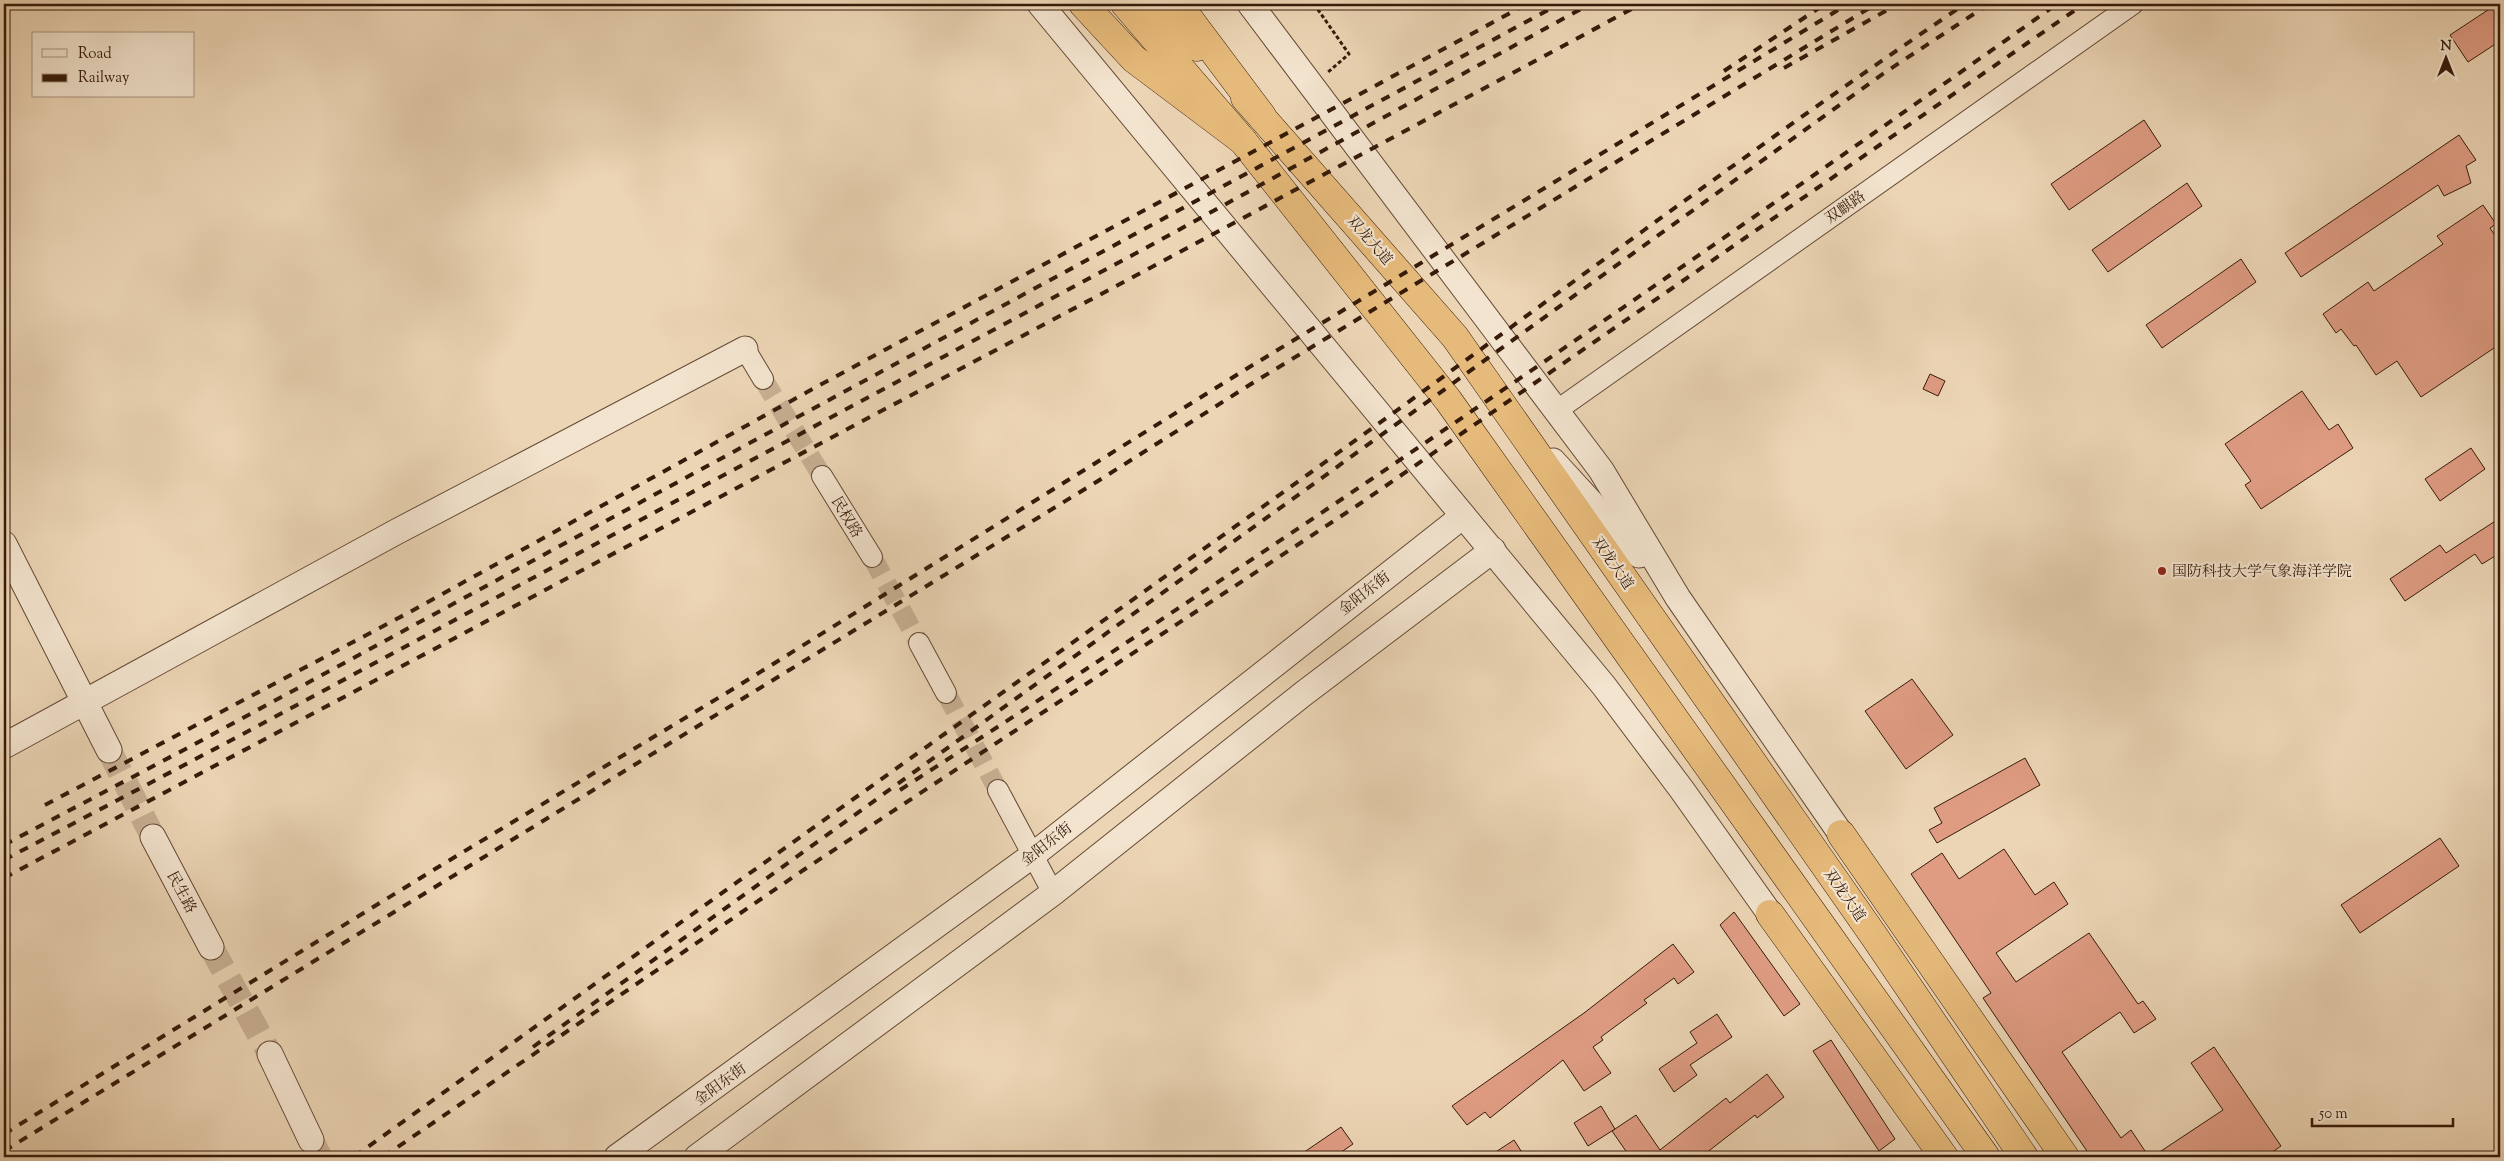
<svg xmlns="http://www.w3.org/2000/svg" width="2504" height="1161" font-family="'Sorts Mill Goudy','Noto Serif SC',serif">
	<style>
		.building { fill: #df9c83; stroke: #361b0a }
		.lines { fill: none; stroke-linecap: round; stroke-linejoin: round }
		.minor-tunnel { stroke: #c8b093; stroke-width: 20; stroke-dasharray: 20 10; stroke-linecap: butt }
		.tertiary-tunnel { stroke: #c8b093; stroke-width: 25; stroke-dasharray: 25 12; stroke-linecap: butt }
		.minor-casing { stroke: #644a35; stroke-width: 22 }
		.tertiary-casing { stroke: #644a35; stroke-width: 27 }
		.trunk-casing { stroke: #361b0a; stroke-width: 29 }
		.motorway-casing { stroke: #361b0a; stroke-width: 29 }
		.path { stroke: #361b0a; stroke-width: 3; stroke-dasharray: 4 2.5; stroke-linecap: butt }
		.minor { stroke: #f3e4cf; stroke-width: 20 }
		.tertiary { stroke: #f3e4cf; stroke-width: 25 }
		.trunk { stroke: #e6ba7a; stroke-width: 28 }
		.motorway { stroke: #e6ba7a; stroke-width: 28 }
		.rail { stroke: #361b0a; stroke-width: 4; stroke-dasharray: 9 9; stroke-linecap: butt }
		.poi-dot { fill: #8f2418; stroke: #f3e4cf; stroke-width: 2 }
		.labels { text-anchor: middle; stroke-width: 4.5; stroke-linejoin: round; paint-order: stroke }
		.street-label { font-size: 15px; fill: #361b0a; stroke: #f3e4cf }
		.poi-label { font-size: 15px; fill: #361b0a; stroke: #f3e4cf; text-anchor: start }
	</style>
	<rect width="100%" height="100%" fill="#ecd5b5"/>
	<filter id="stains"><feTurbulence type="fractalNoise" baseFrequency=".004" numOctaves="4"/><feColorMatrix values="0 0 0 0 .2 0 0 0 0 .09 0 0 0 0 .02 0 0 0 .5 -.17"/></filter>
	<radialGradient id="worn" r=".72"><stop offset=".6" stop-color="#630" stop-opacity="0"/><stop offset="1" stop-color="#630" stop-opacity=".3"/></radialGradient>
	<g class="building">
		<path d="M2497,4H2500V41L2468,62L2450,35Z"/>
		<path d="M2144,120L2161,146L2069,210L2051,184Z"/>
		<path d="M2459,135L2476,160L2466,166L2471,183L2444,196L2438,185L2301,277L2285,253Z"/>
		<path d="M2187,183L2202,206L2108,272L2092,250Z"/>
		<path d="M2483,205L2496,224L2490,228L2500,243V344L2421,397L2397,361L2376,375L2356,345L2354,346L2341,329L2336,333L2323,314L2368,282L2374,291L2443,244L2437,236Z"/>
		<path d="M2241,259L2256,282L2162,348L2146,325Z"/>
		<path d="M1930,374L1945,381L1938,396L1923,389Z"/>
		<path d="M2302,391L2329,430L2338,424L2353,448L2261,509L2245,485L2251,481L2225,444Z"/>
		<path d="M2471,448L2485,469L2440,501L2425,479Z"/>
		<path d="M2500,518V553L2482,564L2475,554L2405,601L2390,579L2440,545L2446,553Z"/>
		<path d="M1912,679L1953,735L1906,769L1865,711Z"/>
		<path d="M2025,758L2040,785L1937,843L1929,830L1942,823L1934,808Z"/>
		<path d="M2440,838L2459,866L2360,933L2341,905Z"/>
		<path d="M2004,849L2035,895L2054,882L2068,904L1996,953L2016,982L2089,933L2138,1004L2143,1001L2156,1019L2134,1033L2120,1012L2062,1052L2121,1138L2131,1130L2149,1157H2091L1983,998L1991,993L1911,874L1942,853L1959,879Z"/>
		<path d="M1734,912L1800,1004L1784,1016L1720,925Z"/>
		<path d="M1673,944L1694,972L1678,984L1674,978L1644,1000L1647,1003L1601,1037L1603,1040L1593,1047L1611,1073L1584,1091L1563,1060L1490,1118L1485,1112L1467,1125L1452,1106L1584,1013Z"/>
		<path d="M1717,1014L1732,1037L1690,1065L1697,1075L1674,1092L1659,1069L1697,1043L1690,1032Z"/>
		<path d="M1831,1040L1895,1139L1879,1151L1813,1051Z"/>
		<path d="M2214,1047L2281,1146L2265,1157H2152L2223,1110L2191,1063Z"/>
		<path d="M1767,1074L1784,1097L1757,1118L1755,1115L1701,1157H1630L1612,1131L1636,1115L1660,1150L1726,1098L1730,1103Z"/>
		<path d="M1601,1106L1615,1129L1588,1146L1574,1123Z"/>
		<path d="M1341,1127L1353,1144L1334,1157H1297Z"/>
		<path d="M1514,1140L1525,1157H1488Z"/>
	</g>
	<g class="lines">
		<g class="minor-tunnel">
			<path d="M763,379L822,476"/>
			<path d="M872,557L919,643"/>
			<path d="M946,693L998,790"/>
		</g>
		<g class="tertiary-tunnel">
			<path d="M109,750L153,837"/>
			<path d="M211,947L270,1054"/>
			<path d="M311,1140L320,1157"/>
		</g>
		<defs>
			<g id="minor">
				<path d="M745,349L763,379"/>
				<path d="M1556,411L2133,4"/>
				<path d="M822,476L872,557"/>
				<path d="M919,643L946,693"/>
				<path d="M998,790L1053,893"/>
			</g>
			<g id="tertiary">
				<path d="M1040,4L1604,686L1682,790L1770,914"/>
				<path d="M1250,4L1601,470L1678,598L1841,834"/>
				<path d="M1553,461L1639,555"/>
				<path d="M4,544L109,750"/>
				<path d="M4,746L396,532L745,349"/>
				<path d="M153,837L211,947"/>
				<path d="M270,1054L311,1140"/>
				<path d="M617,1157L1033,855L1463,516"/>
				<path d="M697,1157L1053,893L1303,694L1493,550"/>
			</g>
			<g id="trunk">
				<path d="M1125,4L1243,141L1448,400L1986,1157"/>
				<path d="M1158,4L1197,47"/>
				<path d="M1245,98L1455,337L1874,936L2024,1157"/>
				<path d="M1841,834L2065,1157"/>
				<path d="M1770,914L1944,1157"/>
			</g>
			<g id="motorway">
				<path d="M1083,4L1134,59L1243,141"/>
				<path d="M1178,4L1262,116"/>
			</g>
		</defs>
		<use href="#minor" class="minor-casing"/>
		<use href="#tertiary" class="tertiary-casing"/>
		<use href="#trunk" class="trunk-casing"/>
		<use href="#motorway" class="motorway-casing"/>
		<path class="path" d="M1314,4L1349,54L1327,73"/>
		<use href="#minor" class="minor"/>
		<use href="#tertiary" class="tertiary"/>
		<use href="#trunk" class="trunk"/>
		<use href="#motorway" class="motorway"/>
		<g class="rail">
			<path d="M1784,68L1898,4"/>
			<path d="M1724,71L1825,4"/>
			<path d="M900,790C1292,538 1676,274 2057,4"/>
			<path d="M45,805L408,613L818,386L1527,4"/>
			<path d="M4,845L193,745L1559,4"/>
			<path d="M4,860L243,734L1153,244L1590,4"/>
			<path d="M4,878L1150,268L1641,4"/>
			<path d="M533,1047L1585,288L1884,73L1989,4"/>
			<path d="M4,1134L440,866L733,689L1243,371L1848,4"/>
			<path d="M4,1151L1098,481L1251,384L1876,4"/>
			<path d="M354,1157C672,928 991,701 1310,473C1528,317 1742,154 1965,4"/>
			<path d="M383,1157L805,869L1358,505L2084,4"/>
		</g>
	</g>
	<circle class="poi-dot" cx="2162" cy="571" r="5"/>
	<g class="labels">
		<g class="street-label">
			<text transform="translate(1845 207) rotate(-35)" y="5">双麒路</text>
			<text transform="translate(1370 240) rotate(49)" y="5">双龙大道</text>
			<text transform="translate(847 517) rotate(59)" y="5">民权路</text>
			<text transform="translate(1613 563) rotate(55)" y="5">双龙大道</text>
			<text transform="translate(1364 593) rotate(-38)" y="5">金阳东街</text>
			<text transform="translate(1046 844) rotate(-38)" y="5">金阳东街</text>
			<text transform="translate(182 892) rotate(62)" y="5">民生路</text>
			<text transform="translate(1845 895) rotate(55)" y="5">双龙大道</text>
			<text transform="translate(720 1084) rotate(-36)" y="5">金阳东街</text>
		</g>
		<g class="poi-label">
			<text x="2172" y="576">国防科技大学气象海洋学院</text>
		</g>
	</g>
	<rect width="2504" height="1161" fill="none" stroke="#ecd5b5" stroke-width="20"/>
	<rect x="5" y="5" width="2494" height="1151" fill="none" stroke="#361b0a" stroke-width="2.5"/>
	<rect x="10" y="10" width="2484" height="1141" fill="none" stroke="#361b0a"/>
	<rect x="32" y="32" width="162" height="65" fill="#f3e4cf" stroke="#a79480"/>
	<rect x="42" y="49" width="25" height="8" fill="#f3e4cf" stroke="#a79480"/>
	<text x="78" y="58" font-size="15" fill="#361b0a">Road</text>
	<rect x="42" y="74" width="25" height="8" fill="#361b0a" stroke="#a79480"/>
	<text x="78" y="82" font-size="15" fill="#361b0a">Railway</text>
	<g transform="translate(2446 58)" stroke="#f3e4cf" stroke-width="4" paint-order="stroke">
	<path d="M0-4L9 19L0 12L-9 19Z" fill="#361b0a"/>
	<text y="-8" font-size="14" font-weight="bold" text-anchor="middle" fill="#361b0a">N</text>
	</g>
	<path d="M2312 1118v8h141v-8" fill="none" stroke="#361b0a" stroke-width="2.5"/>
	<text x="2319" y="1118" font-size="15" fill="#361b0a" stroke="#f3e4cf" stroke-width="4" paint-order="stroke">50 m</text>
	<rect width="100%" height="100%" filter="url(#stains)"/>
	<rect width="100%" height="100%" fill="url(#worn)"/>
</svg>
